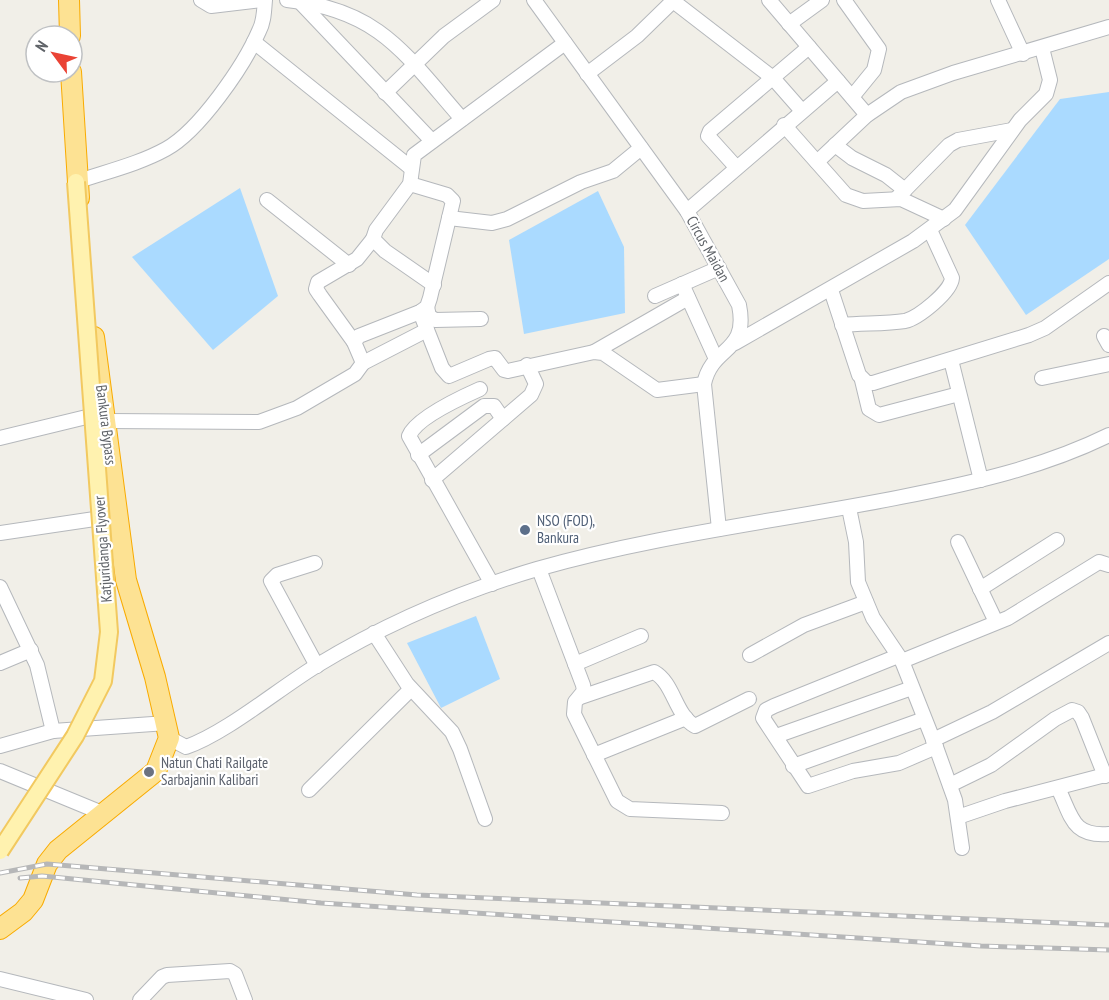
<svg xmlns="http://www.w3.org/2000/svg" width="1109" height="1000" font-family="'PT Sans Narrow',sans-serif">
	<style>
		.water { fill: #aadaff }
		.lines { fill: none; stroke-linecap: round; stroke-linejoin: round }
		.minor-casing { stroke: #b5b8bc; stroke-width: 16 }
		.highway-casing { stroke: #f9ab00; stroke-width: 22 }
		.minor { stroke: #fff; stroke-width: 14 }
		.highway { stroke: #fde293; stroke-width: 20 }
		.rail-casing { stroke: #b6b7b8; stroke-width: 5 }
		.rail { stroke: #fff; stroke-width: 3; stroke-dasharray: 9; stroke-linecap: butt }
		.major-bridge-casing { stroke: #f2c960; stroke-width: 20; stroke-linecap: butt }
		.major-bridge { stroke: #fff2af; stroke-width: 16 }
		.service-dot { fill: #5c6f8a; stroke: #fff; stroke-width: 2 }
		.worship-dot { fill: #6b7280; stroke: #fff; stroke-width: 2 }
		.labels { text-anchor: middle; stroke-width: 4.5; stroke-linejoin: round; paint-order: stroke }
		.street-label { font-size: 15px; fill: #5f6368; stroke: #fff }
		.service-label { font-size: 15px; fill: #4e5e75; stroke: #fff; text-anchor: start }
		.worship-label { font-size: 15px; fill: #5b616d; stroke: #fff; text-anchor: start }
	</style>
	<rect width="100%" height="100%" fill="#f1efe8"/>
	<g class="water">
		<path d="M1109,92V259L1026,315L965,225L1060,99Z"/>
		<path d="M240,188L278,296L213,350L132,257Z"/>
		<path d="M598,191L624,247L625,313L524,334L509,240Z"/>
		<path d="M476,616L500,679L441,708L407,643Z"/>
	</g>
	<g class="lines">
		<defs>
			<g id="minor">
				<path d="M201,0L211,6L261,0"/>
				<path d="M287,0C380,10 405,54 462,119"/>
				<path d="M534,0L687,211L739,305C749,354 712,345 704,384L719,529"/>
				<path d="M769,0L867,115"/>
				<path d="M844,0L879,49L874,70L852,97"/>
				<path d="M998,0L1023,54"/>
				<path d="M299,1L432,141"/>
				<path d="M673,1L773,78L802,111"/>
				<path d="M789,24L822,0"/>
				<path d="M254,42L411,168"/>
				<path d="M587,74L637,36L674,0"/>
				<path d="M385,93L444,36L493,0"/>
				<path d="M784,125L846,195L863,201L901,199L944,219"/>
				<path d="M835,145L852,158L886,175L905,190"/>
				<path d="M817,162L867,115L901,92L953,73L1109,27"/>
				<path d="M736,167L708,136L710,131L809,47"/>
				<path d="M76,182C105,172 139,164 166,149C199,131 244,66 259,31C264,22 264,11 265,0"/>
				<path d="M896,199L949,145L958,140L1012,130"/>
				<path d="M267,200L349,265"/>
				<path d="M687,211L838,81"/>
				<path d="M449,218L492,223L507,219L581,182L613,171L641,148"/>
				<path d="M682,284L716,359"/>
				<path d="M434,285L385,251L373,239L376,230L410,184L414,155L565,43"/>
				<path d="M831,290L859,375L867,383H873L1029,335L1045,328L1109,283"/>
				<path d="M655,296L719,268"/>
				<path d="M427,307L429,316L435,320L481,319"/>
				<path d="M420,312L442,368L449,376L489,359L495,358L504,370L508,371L594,352L603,353L657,390L704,384"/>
				<path d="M842,325C863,323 885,324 905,321C918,318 951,292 952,278L930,230"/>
				<path d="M1104,336L1109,345"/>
				<path d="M354,342L320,295L316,289L318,282L357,259L373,239"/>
				<path d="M735,343L913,241L955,210L1020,120L1046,94L1050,80L1042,48"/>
				<path d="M594,352L688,298"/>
				<path d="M951,360L981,480"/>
				<path d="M363,363L427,330"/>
				<path d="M1042,378L1109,364"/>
				<path d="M862,380L869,409L879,415L959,394"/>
				<path d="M480,389C462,397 416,418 409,436L492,584"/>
				<path d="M107,421L259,422L297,408L355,374L363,363L354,342L359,336L420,312L427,307L430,298L453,201L447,195L410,184"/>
				<path d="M0,438L103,413"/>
				<path d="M418,455L484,406H494L503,419"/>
				<path d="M432,480L531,395L536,384L527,365"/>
				<path d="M849,508L856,542L858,582L873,618L902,661L936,747L955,800L962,848"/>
				<path d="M0,533L108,517"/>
				<path d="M958,542L996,622"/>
				<path d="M315,563L277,575L271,581L317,666"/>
				<path d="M539,569L583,685L584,691L575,702L574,714L617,801L630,809L722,813"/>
				<path d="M0,587L37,665L53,731"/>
				<path d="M980,589L1057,540"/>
				<path d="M374,633L407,684L452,732L460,749L485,819"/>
				<path d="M750,655L804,625L866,602"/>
				<path d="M898,656L774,706L766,710L763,718L808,786L853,771L899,763L936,747"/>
				<path d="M902,661L1008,618L1099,562L1109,565"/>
				<path d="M0,663L31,650"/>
				<path d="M575,664L641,636"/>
				<path d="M581,697L654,672C674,683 675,715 695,726L749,699"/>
				<path d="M776,736L912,688"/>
				<path d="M169,738L186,747C226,733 277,690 316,666C385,624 459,592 537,569C656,535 780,521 901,497C973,483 1044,467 1109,435"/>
				<path d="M933,740L992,712L1109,643"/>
				<path d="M0,746L53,731L167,723"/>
				<path d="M594,755L686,718"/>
				<path d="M793,766L924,719"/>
				<path d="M0,771L102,813"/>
				<path d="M950,785L991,765L1055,719L1072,710L1078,712L1082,718L1105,776"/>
				<path d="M1058,788C1072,817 1072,837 1109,834"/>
				<path d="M309,790L411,689"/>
				<path d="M958,817L1005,801L1109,774"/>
				<path d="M0,979L86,1000"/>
				<path d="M140,1000L162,977L167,975L230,971L235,974L245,1000"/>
			</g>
			<g id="highway">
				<path d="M69,0L70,36"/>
				<path d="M71,72L79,198"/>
				<path d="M0,929L23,912L33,900L47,864L58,850L156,771L169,738L155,677L126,580L94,337"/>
			</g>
		</defs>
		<use href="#minor" class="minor-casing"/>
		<use href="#highway" class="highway-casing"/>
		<use href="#minor" class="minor"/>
		<use href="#highway" class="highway"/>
		<defs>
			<g id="rail">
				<path d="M0,873L47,864L417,895L1109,925"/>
				<path d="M20,878L42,876L321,903L981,946L1109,950"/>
			</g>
		</defs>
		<use href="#rail" class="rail-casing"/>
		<use href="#rail" class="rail"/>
		<defs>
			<path id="major-bridge" d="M0,851L75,736L103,681L109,632L76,182"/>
		</defs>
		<use href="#major-bridge" class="major-bridge-casing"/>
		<use href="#major-bridge" class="major-bridge"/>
	</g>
	<circle class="service-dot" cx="525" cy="530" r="6"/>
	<circle class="worship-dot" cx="149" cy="772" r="6"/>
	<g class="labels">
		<g class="street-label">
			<text transform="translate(708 249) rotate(61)" y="5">Circus Maidan</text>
			<text transform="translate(106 425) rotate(83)" y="5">Bankura Bypass</text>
			<text transform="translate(103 549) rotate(-94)" y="5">Katjuridanga Flyover</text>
		</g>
		<g class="service-label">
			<text x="537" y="526">NSO (FOD),<tspan x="537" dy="17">Bankura</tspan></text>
		</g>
		<g class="worship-label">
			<text x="161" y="768">Natun Chati Railgate<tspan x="161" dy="17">Sarbajanin Kalibari</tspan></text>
		</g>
	</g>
	<g transform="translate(54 54) rotate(303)"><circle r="28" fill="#ffffff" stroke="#bfc1c3" stroke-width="1.5"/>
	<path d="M0-4.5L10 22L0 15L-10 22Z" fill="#ea4335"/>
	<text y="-9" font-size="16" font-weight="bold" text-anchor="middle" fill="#5f6368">N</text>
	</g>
</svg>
